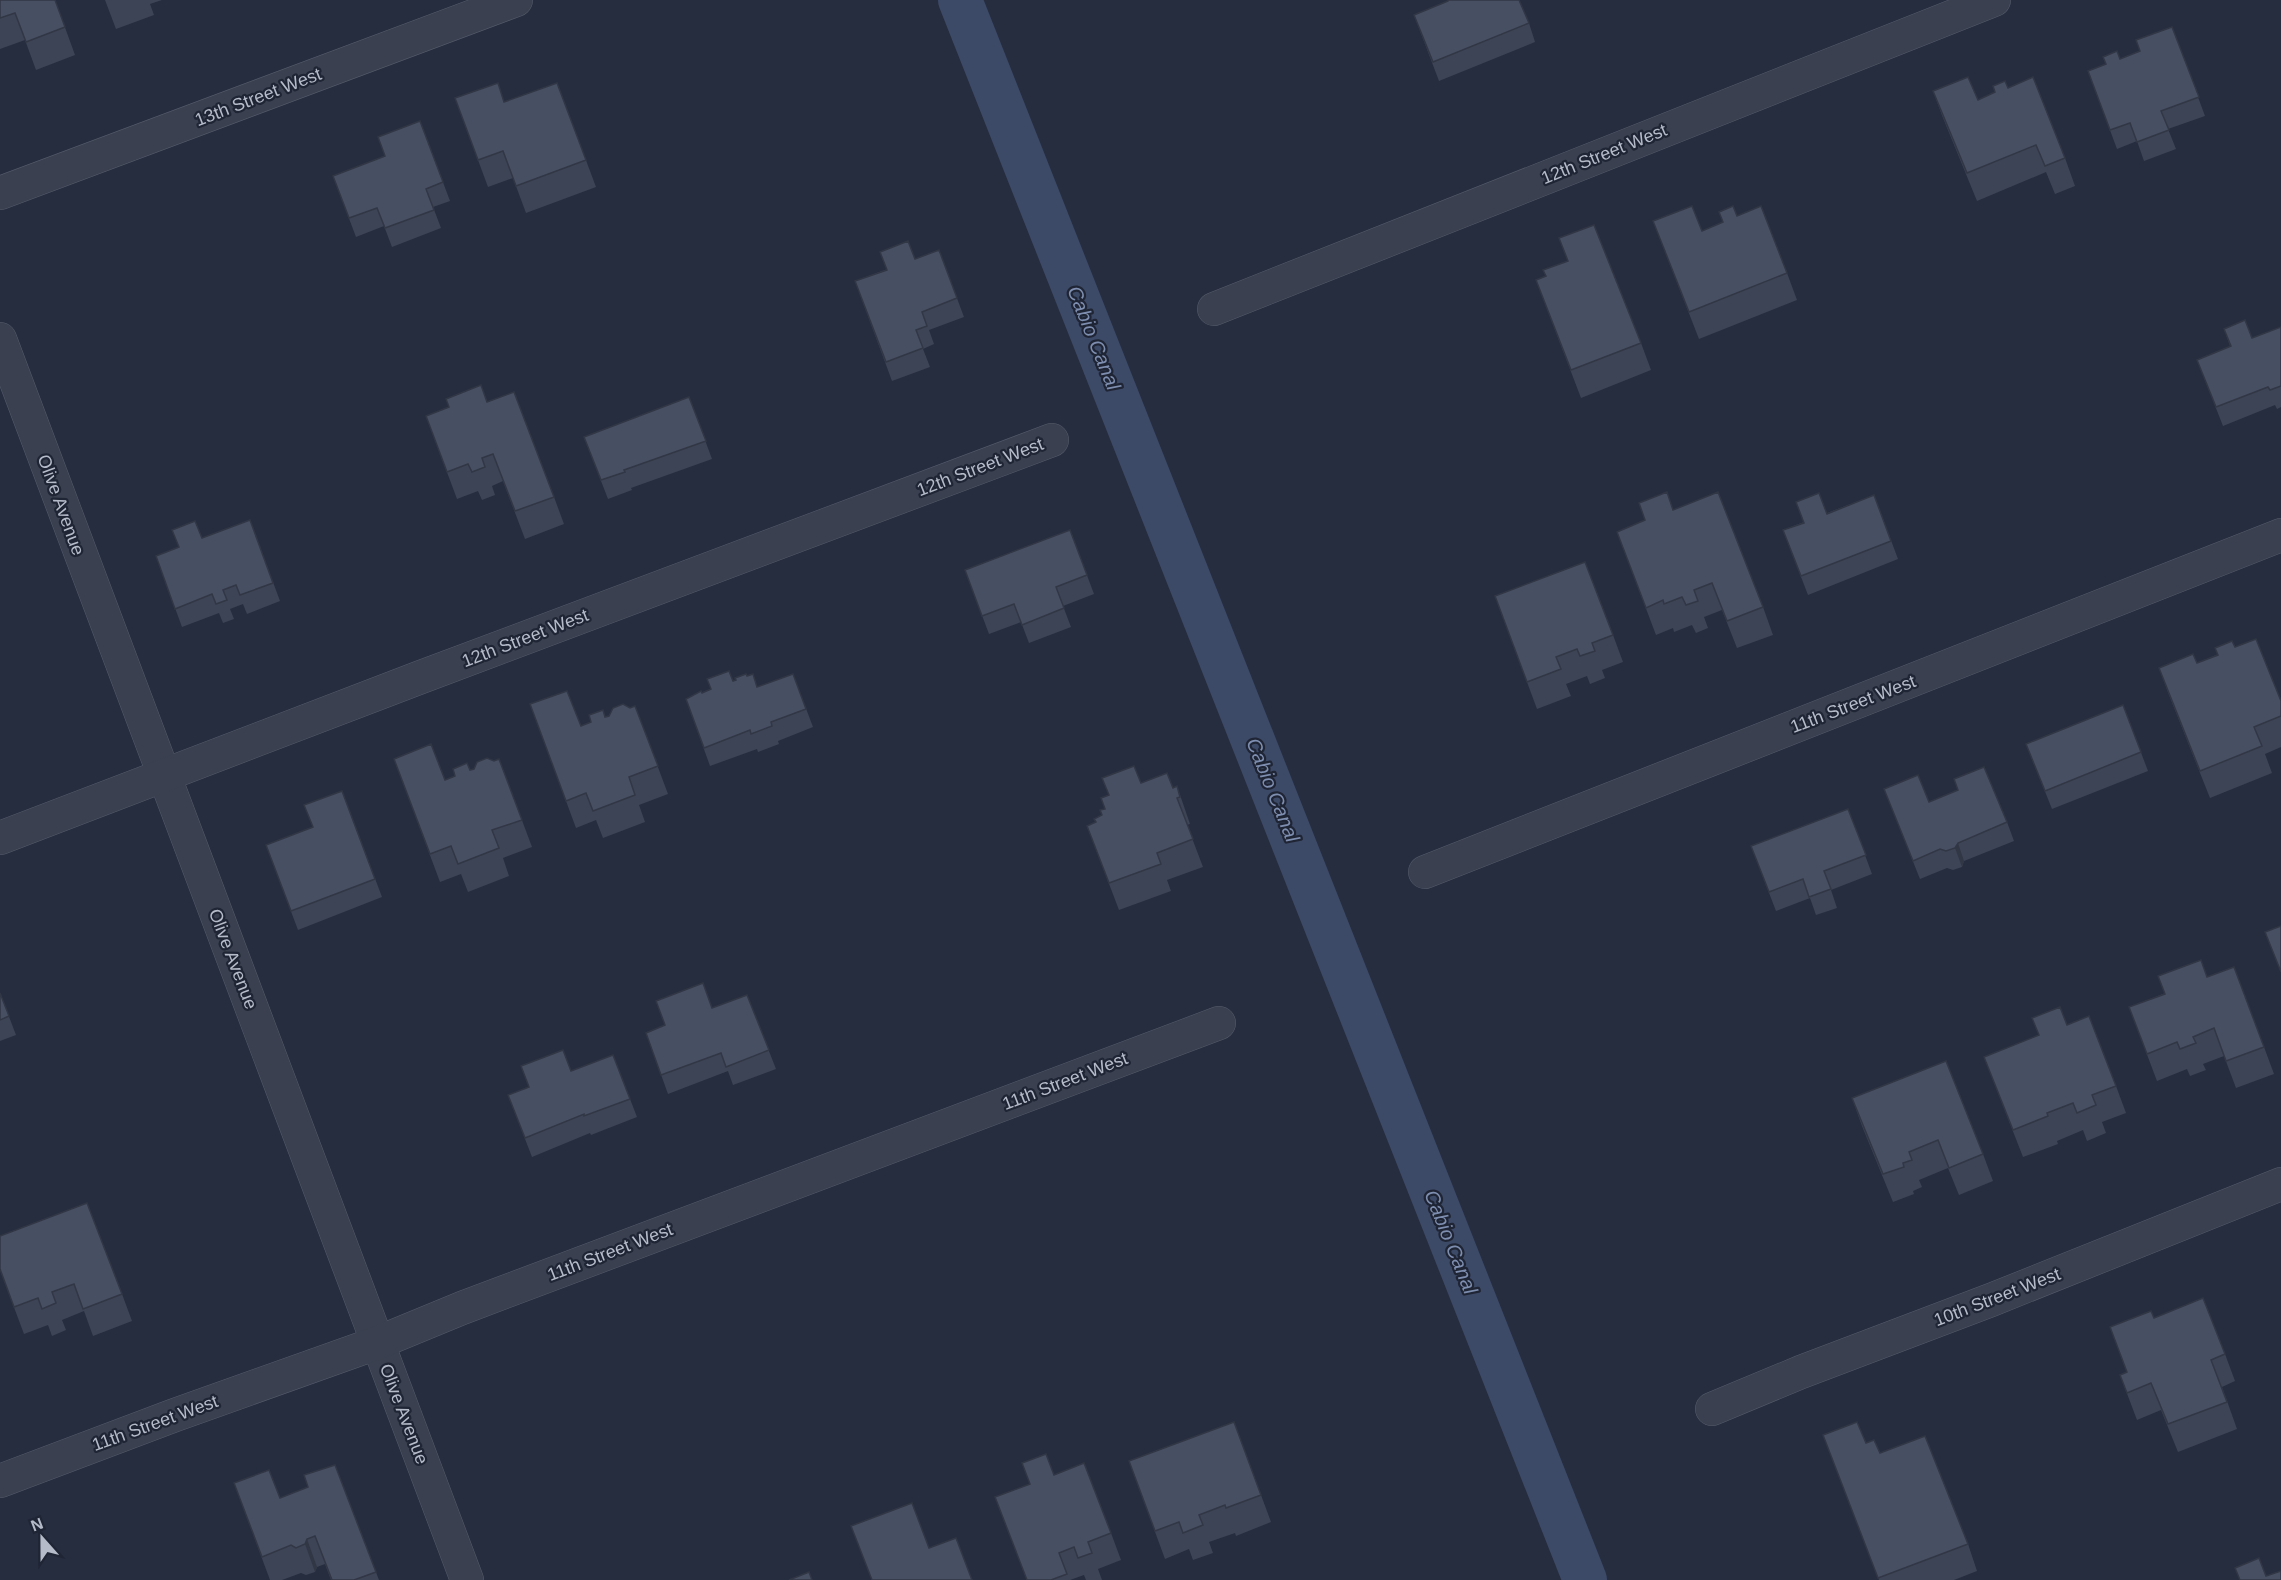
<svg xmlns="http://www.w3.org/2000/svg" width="2281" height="1580" font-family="Arial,sans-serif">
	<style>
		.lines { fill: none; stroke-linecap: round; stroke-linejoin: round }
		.canal { stroke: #3c4967; stroke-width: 44 }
		.minor-casing { stroke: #555b6a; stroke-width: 34 }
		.minor { stroke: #3a404f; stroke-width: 33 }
		.wall { fill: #3d4455 }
		.shaded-wall { fill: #323745 }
		.building { fill: #474f63; stroke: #323745; stroke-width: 1.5 }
		.labels { text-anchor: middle; stroke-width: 4.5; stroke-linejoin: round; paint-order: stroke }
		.street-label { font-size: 18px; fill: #b6bbca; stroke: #1f2534 }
		.water-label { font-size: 20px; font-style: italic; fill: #7e8eb0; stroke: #1f2534 }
	</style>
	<rect width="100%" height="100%" fill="#262d3f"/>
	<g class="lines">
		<path class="canal" d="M960,0L1585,1580"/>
		<defs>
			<g id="minor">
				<path d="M0,193L516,0"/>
				<path d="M1214,309L1994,0"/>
				<path d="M0,339L467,1580"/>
				<path d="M0,838L421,677L1052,440"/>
				<path d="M1425,872L2281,535"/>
				<path d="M1712,1409L1801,1372L1991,1300L2281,1184"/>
				<path d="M0,1481L175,1415L377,1343L462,1308L1219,1023"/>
			</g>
		</defs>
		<use href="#minor" class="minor-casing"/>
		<use href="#minor" class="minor"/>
	</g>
	<g class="wall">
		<path d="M0,0H55L75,55L36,70L25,40L0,49Z"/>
		<path d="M105,0H162L150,4L154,15L116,29Z"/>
		<path d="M1448,1L1529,23L1535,42L1439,81L1414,15Z"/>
		<path d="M2172,27L2205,116L2168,129L2176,149L2144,161L2137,141L2117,149L2088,71L2140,51Z"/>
		<path d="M557,83L596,187L526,213L513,178L488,187L455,98L505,102Z"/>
		<path d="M1933,91L1978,100L2065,158L2075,186L2055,194L2046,172L1977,201L1943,118Z"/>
		<path d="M420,121L450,201L433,207L441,228L392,247L384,226L356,237L333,176L385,156Z"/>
		<path d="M1737,216L1787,273L1797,300L1699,339L1653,221L1702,231Z"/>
		<path d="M939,250L964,317L929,330L934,344L923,349L930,367L892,381L855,281Z"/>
		<path d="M1543,270L1641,343L1651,370L1581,398L1536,280L1546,276Z"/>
		<path d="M2281,327V407L2277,409L2275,405L2223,426L2197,360L2230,346L2224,329L2252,338Z"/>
		<path d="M689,397L712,459L631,488L632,490L608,499L584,437Z"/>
		<path d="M488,402L554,497L564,524L525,539L503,481L492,486L495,495L482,500L478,491L457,499L426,416Z"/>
		<path d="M1874,495L1898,559L1808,595L1783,530Z"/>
		<path d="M1673,510L1763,607L1773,635L1737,648L1722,610L1704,617L1708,628L1696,633L1692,625L1674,632L1673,628L1656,635L1617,532Z"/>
		<path d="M250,520L280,601L247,614L243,604L230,609L234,619L223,623L219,613L182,627L156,556Z"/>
		<path d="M1070,530L1094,594L1063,606L1071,627L1029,643L1021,622L989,634L965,570Z"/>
		<path d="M1495,596L1613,635L1623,662L1602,670L1605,678L1590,684L1587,676L1566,684L1571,696L1537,709Z"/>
		<path d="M2235,647L2281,701V747L2265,754L2272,773L2210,798L2169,695L2159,668L2197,663Z"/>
		<path d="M793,674L813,727L778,741L779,744L758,752L757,749L710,766L686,699L747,676L757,687Z"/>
		<path d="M530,704L581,726L635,706L668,794L639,805L645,822L603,838L596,820L576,828Z"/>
		<path d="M2123,705L2148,771L2052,809L2026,744Z"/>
		<path d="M394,759L445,780L499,759L532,847L503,858L509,876L468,892L461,874L440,882Z"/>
		<path d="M1954,779L2007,822L2014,841L1964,861L1962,867L1953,870L1947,868L1920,879L1884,789L1929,802L1958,790Z"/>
		<path d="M1141,783L1173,788L1177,786L1190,824L1187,825L1203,867L1167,880L1171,891L1119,910L1087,826L1096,822L1102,816L1105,809Z"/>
		<path d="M342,791L382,897L298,930L266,845L313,828Z"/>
		<path d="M1848,809L1872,874L1831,890L1837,908L1816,915L1810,898L1776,911L1751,846Z"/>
		<path d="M2207,977L2264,1047L2274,1074L2236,1088L2224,1056L2203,1064L2206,1070L2190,1076L2187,1069L2157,1081L2129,1007Z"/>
		<path d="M0,993L16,1035L0,1041Z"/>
		<path d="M747,995L776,1069L733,1085L728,1071L668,1094L646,1033Z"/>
		<path d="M2067,1025L2116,1086L2126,1113L2102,1122L2106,1133L2087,1141L2083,1130L2057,1141L2058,1144L2023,1157L1984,1057Z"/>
		<path d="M613,1055L637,1117L591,1135L590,1133L532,1157L508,1095Z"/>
		<path d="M1852,1098L1983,1154L1993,1181L1959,1195L1948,1168L1919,1180L1922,1187L1913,1191L1914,1194L1893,1202L1862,1126Z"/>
		<path d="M0,1236L122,1294L132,1321L93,1336L84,1311L62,1320L66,1330L52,1336L48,1325L24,1334L0,1270Z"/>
		<path d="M2154,1318L2225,1354L2235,1381L2222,1387L2237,1429L2178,1452L2161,1410L2137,1420L2120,1375L2127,1373L2110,1327Z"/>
		<path d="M1234,1422L1271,1522L1236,1536L1235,1533L1209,1542L1213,1553L1193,1560L1189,1549L1165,1559L1129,1461Z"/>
		<path d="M1823,1435L1866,1443L1880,1453L1968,1544L1977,1571L1954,1580H1879Z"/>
		<path d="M335,1465L379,1580H331L325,1564L317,1567L315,1572L306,1575L301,1573L282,1580H270L234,1483L280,1498L308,1487Z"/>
		<path d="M1054,1475L1111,1533L1121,1560L1098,1569L1102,1580H1086L1084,1575L1070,1580H1027L995,1497Z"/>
	</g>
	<g class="shaded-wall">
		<path d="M1958,843L1964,861L1962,867L1955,848Z"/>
		<path d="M307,1539L317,1567L315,1572L305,1544Z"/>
	</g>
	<g class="building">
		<path d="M0,0H55L65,27L26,42L15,13L0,18Z"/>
		<path d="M1448,0H1519L1529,23L1433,62L1414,15L1448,1Z"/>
		<path d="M2172,27L2199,97L2161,111L2169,130L2137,142L2130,123L2110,130L2088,71L2106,64L2103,57L2117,51L2120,59L2140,51L2136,40Z"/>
		<path d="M1968,77L1978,100L1995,92L1993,86L2005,81L2008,88L2033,77L2065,158L2045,166L2036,145L1967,173L1933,91Z"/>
		<path d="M498,83L504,102L557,83L586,160L516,186L503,151L478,160L455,98Z"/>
		<path d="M420,121L443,182L426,189L434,210L385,228L377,208L349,218L333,176L385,156L378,137Z"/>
		<path d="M1692,206L1702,231L1723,222L1719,212L1733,206L1737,216L1761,206L1787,273L1689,312L1653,221Z"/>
		<path d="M1594,225L1641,343L1571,370L1536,280L1546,276L1543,270L1568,261L1559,238Z"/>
		<path d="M908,241L915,259L939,250L957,298L922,312L927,326L916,330L923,348L886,362L855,281L887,270L880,252Z"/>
		<path d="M2245,320L2252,338L2281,327V386L2270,390L2268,387L2216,407L2197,360L2231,346L2224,329Z"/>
		<path d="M481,385L487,402L514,392L554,497L515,511L493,454L482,458L485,467L472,472L468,464L447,472L426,416L449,407L446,399Z"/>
		<path d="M689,397L706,441L624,470L625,472L601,480L584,437Z"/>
		<path d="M1667,492L1673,510L1718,492L1763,607L1727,621L1712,583L1694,590L1698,601L1686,605L1682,597L1664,604L1663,600L1646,608L1617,532L1645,520L1639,503Z"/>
		<path d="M1819,493L1827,514L1874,495L1891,541L1801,576L1783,530L1804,523L1796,502Z"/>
		<path d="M250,520L273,583L240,595L236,585L223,590L227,600L216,604L212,594L175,609L156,556L179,547L172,530L195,521L202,538Z"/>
		<path d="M1070,530L1087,575L1056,587L1064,608L1022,625L1014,604L982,616L965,570Z"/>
		<path d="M1585,562L1613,635L1592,643L1595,651L1580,656L1577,649L1556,657L1561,669L1527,682L1495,596Z"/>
		<path d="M2256,639L2281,701V716L2254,727L2262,746L2200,771L2159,668L2193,654L2197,663L2218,655L2215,648L2232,641L2235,647Z"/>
		<path d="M729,671L733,681L736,680L735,678L746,674L747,676L753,674L757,687L793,674L806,709L771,722L772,726L751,734L750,730L704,748L686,699L701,691L702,693L711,689L707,679Z"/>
		<path d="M567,691L581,726L591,722L589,715L603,710L605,717L609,716L613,708L623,704L630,708L635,706L658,766L629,777L635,795L593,811L586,793L566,801L530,704Z"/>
		<path d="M2123,705L2141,752L2045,791L2026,744Z"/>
		<path d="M431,744L445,780L455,776L453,769L467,763L470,770L474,769L477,762L487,758L494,761L499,759L522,820L492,830L499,848L458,864L451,846L430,854L394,759Z"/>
		<path d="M1134,766L1141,783L1167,773L1173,788L1177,786L1180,797L1177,798L1193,839L1157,853L1161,864L1109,883L1087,826L1096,822L1094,819L1102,815L1100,810L1105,809L1101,798L1109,795L1102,778Z"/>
		<path d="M1984,767L2007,822L1958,843L1955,848L1946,851L1940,849L1913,861L1884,789L1918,775L1929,802L1958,790L1954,779Z"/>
		<path d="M342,791L375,879L291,911L266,845L313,827L304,805Z"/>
		<path d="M1848,809L1866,855L1824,871L1831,889L1809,897L1803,879L1769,892L1751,846Z"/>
		<path d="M2281,926V972L2265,932Z"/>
		<path d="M2201,960L2207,977L2234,967L2264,1047L2226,1061L2214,1028L2193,1037L2196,1043L2180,1049L2177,1042L2147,1054L2129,1007L2165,994L2158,976Z"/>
		<path d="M703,983L712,1008L747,995L769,1050L726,1067L721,1053L661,1075L646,1033L665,1025L656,1001Z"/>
		<path d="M0,993L9,1016L0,1020Z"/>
		<path d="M2060,1007L2067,1025L2089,1016L2116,1086L2092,1095L2096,1105L2077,1113L2073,1103L2047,1113L2048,1116L2013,1130L1984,1057L2039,1035L2032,1018Z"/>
		<path d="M563,1050L571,1071L613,1055L630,1099L584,1116V1114L525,1138L508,1095L529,1087L521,1066Z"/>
		<path d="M1946,1061L1983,1154L1949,1168L1938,1140L1909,1152L1912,1160L1903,1163L1904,1167L1883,1174L1852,1098Z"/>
		<path d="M87,1203L122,1294L83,1309L74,1284L52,1292L56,1303L42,1309L38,1298L14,1307L0,1269V1236Z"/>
		<path d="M2203,1298L2225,1354L2211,1360L2227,1402L2168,1424L2151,1383L2127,1393L2120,1375L2127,1372L2110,1327L2151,1311L2154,1318Z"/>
		<path d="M1234,1422L1261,1495L1226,1508L1225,1505L1199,1515L1203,1525L1183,1533L1179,1522L1155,1531L1129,1461Z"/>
		<path d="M1857,1422L1866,1443L1874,1440L1880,1453L1925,1436L1968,1544L1878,1578L1823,1435Z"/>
		<path d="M1046,1454L1054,1475L1084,1463L1111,1533L1088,1542L1092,1553L1078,1558L1074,1547L1059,1553L1067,1574L1051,1580H1027L995,1497L1030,1484L1022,1463Z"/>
		<path d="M335,1465L376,1572L354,1580H332L315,1536L307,1539L305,1544L296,1548L291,1545L262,1557L234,1483L269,1470L280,1498L308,1487L304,1475Z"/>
		<path d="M912,1503L929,1548L956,1538L972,1580H872L851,1526Z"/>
		<path d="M2259,1558L2266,1576L2281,1571V1580H2240L2235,1568Z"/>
		<path d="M809,1572L812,1580H789Z"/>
	</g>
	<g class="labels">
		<g class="street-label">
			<text transform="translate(258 97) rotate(-21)" y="6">13th Street West</text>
			<text transform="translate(1604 154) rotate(-22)" y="6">12th Street West</text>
			<text transform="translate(980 467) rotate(-21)" y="6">12th Street West</text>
			<text transform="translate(61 505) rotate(70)" y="6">Olive Avenue</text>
			<text transform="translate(525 638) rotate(-21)" y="6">12th Street West</text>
			<text transform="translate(1853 704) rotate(-21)" y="6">11th Street West</text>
			<text transform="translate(233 959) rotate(69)" y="6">Olive Avenue</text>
			<text transform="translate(1065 1081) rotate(-21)" y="6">11th Street West</text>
			<text transform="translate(610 1252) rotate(-21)" y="6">11th Street West</text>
			<text transform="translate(1997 1297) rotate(-21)" y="6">10th Street West</text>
			<text transform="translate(404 1414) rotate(69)" y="6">Olive Avenue</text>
			<text transform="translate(155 1423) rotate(-20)" y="6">11th Street West</text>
		</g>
		<g class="water-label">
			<text transform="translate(1094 338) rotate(68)" y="7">Cabio Canal</text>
			<text transform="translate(1273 790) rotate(68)" y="7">Cabio Canal</text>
			<text transform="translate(1451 1242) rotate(68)" y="7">Cabio Canal</text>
		</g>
	</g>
	<g transform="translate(42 1538) rotate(339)" stroke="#1f2534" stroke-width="4.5" paint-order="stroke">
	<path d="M0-4.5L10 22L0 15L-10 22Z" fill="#b6bbca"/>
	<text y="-9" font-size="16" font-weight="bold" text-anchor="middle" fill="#b6bbca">N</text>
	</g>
</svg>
